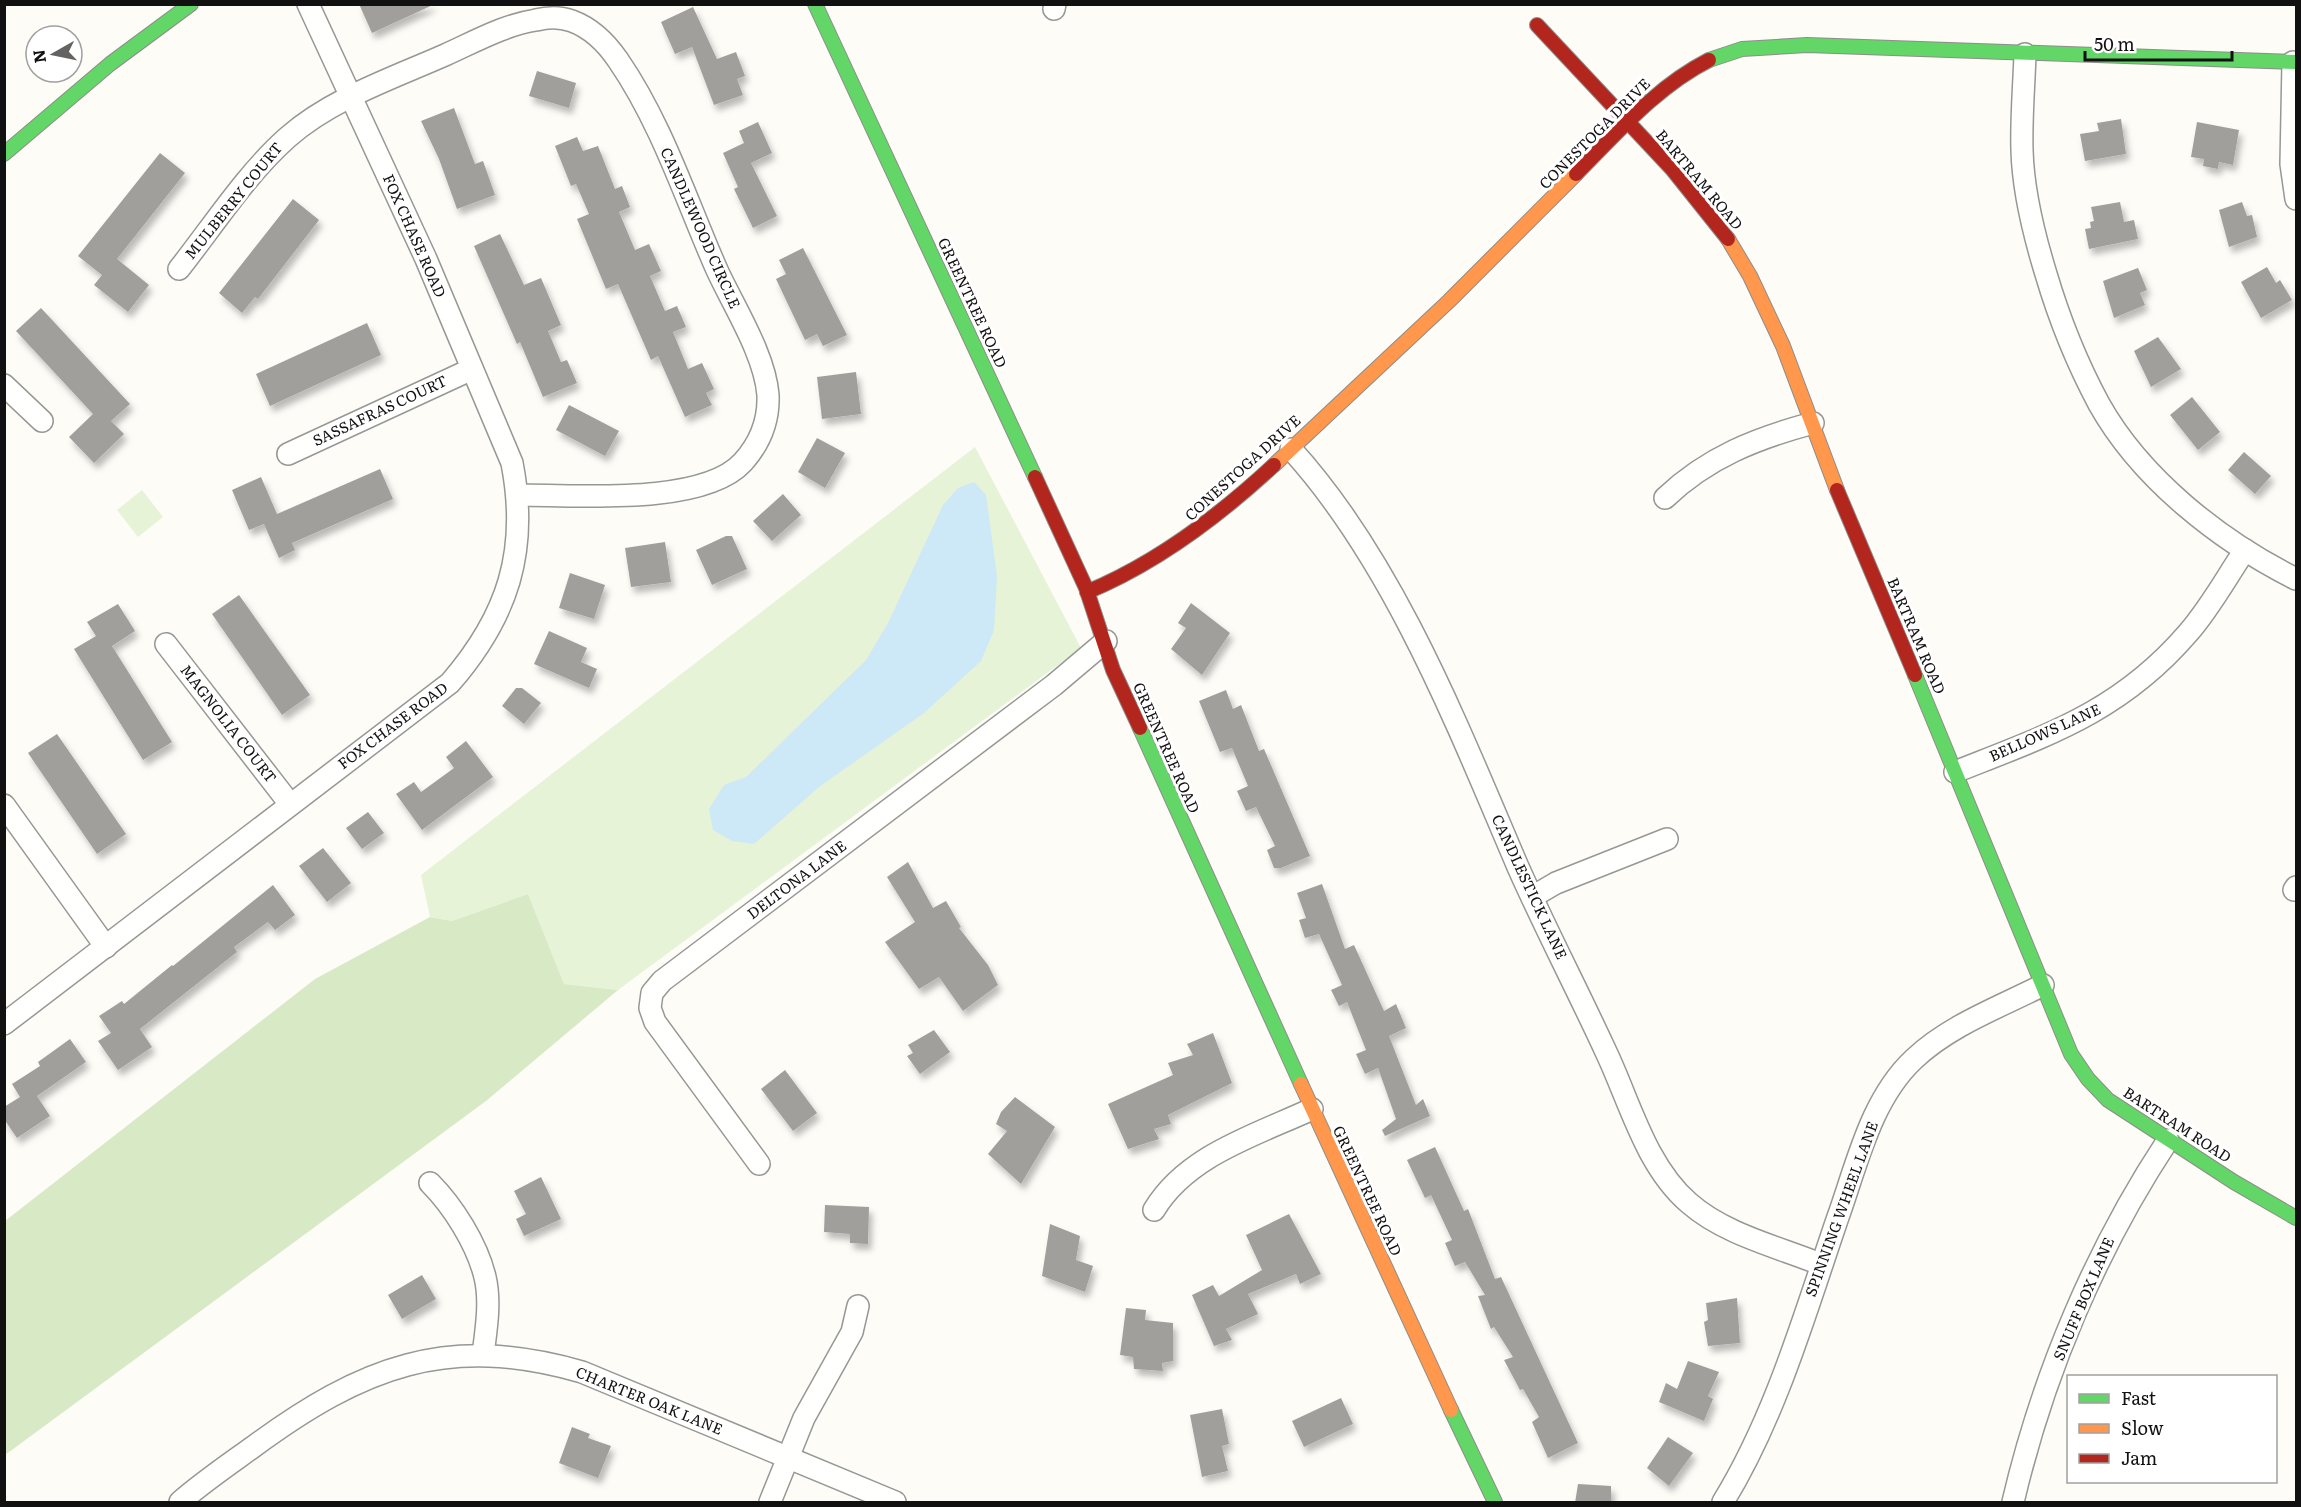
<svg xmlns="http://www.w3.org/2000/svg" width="2301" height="1507" font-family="Literata,serif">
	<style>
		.green { fill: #e7f3d7 }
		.forest { fill: #d8eac5 }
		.water { fill: #cde8f7 }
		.building { fill: #a19f9c; filter: url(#shadow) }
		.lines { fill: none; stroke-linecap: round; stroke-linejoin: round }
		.street-casing { stroke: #979795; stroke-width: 24 }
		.fast-casing { stroke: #8e8d8b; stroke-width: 16 }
		.slow-casing { stroke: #8e8d8b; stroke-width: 16 }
		.jam-casing { stroke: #8e8d8b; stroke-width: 16 }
		.street { stroke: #fffffe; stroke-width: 21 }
		.fast { stroke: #63d668; stroke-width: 14 }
		.slow { stroke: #ff974d; stroke-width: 14 }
		.jam { stroke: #b3261e; stroke-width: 14 }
		.labels { text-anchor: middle; stroke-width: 6; stroke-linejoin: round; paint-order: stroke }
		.street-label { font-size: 15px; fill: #111; stroke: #fff }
	</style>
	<defs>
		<filter id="shadow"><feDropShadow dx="3.5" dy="6" stdDeviation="3" flood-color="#0004"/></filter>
	</defs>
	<rect width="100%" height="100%" fill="#fdfcf7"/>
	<g class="green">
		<path d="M975,447L1081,648L618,990L564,984L528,894L452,921L430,917L421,875Z"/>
		<path d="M142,490L163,517L138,537L117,510Z"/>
	</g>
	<path class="forest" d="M528,894L564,984L618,990L486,1101L5,1455V1221L315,979L430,917L452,921Z"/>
	<path class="water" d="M974,482L986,495L997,576L994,630L981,661L924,713L819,787L754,844L732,841L713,830L709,809L724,785L746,777L866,660L888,623L943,505L958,488Z"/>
	<g class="building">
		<path d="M359,4H435L372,33Z"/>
		<path d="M693,7L717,59L736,52L745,76L737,79L743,95L714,105L692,47L675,54L661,22Z"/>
		<path d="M537,71L576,83L569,108L529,96Z"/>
		<path d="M454,108L475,164L483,161L495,195L457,209L439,159L421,121Z"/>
		<path d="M2121,119L2126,154L2085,161L2080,134L2099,131L2097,123Z"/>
		<path d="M758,122L772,153L751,163L777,216L753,228L734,189L738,187L723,153L744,143L739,131Z"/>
		<path d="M2197,122L2239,130L2233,165L2219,162L2218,169L2203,166L2204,159L2191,157Z"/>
		<path d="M577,137L583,151L598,146L615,189L622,186L630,207L619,212L635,250L649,244L661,271L650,276L665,311L677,306L686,327L673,332L688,369L702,363L714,389L706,393L712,405L685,417L658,356L651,360L618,284L606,289L577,219L589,214L576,184L571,186L555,146Z"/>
		<path d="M160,153L185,173L117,259L149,285L128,312L94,285L102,275L78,256Z"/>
		<path d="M293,199L319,220L258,299L255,297L242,313L219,293Z"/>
		<path d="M2120,202L2124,222L2134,220L2138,239L2089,249L2085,229L2091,228L2090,222L2094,221L2091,207Z"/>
		<path d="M2242,202L2247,216L2252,215L2257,237L2229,247L2219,210Z"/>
		<path d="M500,234L524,285L541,278L561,325L548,331L561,362L567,360L577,383L543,397L520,342L517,344L474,246Z"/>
		<path d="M803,248L847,335L823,346L817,334L805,340L776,279L786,274L779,260Z"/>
		<path d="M2267,267L2276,283L2280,280L2292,300L2261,318L2241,282Z"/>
		<path d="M2138,268L2147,290L2140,293L2145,305L2114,318L2103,281Z"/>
		<path d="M41,308L130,404L111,421L124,434L94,463L69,437L93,414L16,331Z"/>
		<path d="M367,323L381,355L270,406L256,374Z"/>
		<path d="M2158,337L2181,369L2151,387L2134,351Z"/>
		<path d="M856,372L861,414L822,419L817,377Z"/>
		<path d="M2192,397L2220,432L2198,450L2170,415Z"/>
		<path d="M569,405L619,431L605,456L556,430Z"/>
		<path d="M817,438L845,453L825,488L798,472Z"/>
		<path d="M2244,452L2271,476L2255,494L2228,470Z"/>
		<path d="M380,469L393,499L292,543L295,550L279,558L264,524L249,530L232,490L261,477L277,514Z"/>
		<path d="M783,494L801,515L772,541L753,521Z"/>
		<path d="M726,536H732L747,569L712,585L696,550Z"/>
		<path d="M665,542L671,582L631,587L625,548Z"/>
		<path d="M570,573L605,585L594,619L559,608Z"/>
		<path d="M239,595L310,695L282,715L212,614Z"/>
		<path d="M1191,603L1230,633L1202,675L1171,649L1186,628L1178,623Z"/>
		<path d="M118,604L135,631L112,646L172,742L143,760L74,649L96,636L87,622Z"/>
		<path d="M549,631L587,648L581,662L597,669L589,688L534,664Z"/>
		<path d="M516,688H522L541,703L524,724L502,706Z"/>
		<path d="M1226,690L1233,709L1241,705L1259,751L1264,749L1310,856L1281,868H1274L1267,850L1275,846L1256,807L1246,811L1237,791L1248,786L1232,748L1220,752L1199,701Z"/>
		<path d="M57,734L126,834L97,854L28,753Z"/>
		<path d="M466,741L493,777L422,830L396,794L414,782L421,792L454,768L446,757Z"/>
		<path d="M368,812L384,833L362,849L346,828Z"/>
		<path d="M323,848L351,883L327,902L299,866Z"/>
		<path d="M908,862L933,908L946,901L961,927L959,928L988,965L998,985L963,1011L939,977L919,989L885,942L915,922L887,877Z"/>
		<path d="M1322,884L1345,949L1354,945L1384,1011L1396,1004L1406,1028L1389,1036L1416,1105L1423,1099L1430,1116L1385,1136L1382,1130L1396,1119L1378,1068L1365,1074L1356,1054L1366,1050L1347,1002L1339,1006L1331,990L1342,985L1319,934L1305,938L1299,920L1306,918L1297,893Z"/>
		<path d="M273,885L295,915L275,930L268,922L234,947L237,952L140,1029L152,1047L118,1070L98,1041L111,1033L99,1016L122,1001L124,1004L172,965L173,966Z"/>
		<path d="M934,1030L950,1052L920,1074L907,1056L913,1053L908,1045Z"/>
		<path d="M1213,1033L1232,1083L1168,1115L1171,1124L1154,1129L1159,1139L1128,1149L1108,1104L1173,1075L1168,1063L1193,1055L1187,1044Z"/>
		<path d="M70,1039L86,1062L37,1096L50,1116L17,1138L4,1119V1107L20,1097L12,1084L40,1066L38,1062Z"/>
		<path d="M785,1070L817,1113L793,1131L761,1089Z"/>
		<path d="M1015,1097L1055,1127L1021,1184L988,1154L1007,1131L996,1124L1001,1112Z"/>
		<path d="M1435,1147L1464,1211L1468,1209L1495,1279L1501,1277L1578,1443L1548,1458L1532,1422L1539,1417L1523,1389L1520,1390L1504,1360L1513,1357L1494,1327L1491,1329L1478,1296L1485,1295L1465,1262L1455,1266L1445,1243L1452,1240L1431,1195L1425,1198L1407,1160Z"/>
		<path d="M541,1177L561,1219L524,1236L516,1219L526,1214L514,1191Z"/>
		<path d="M825,1205L869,1207L868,1244L850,1243V1234L824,1232Z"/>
		<path d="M1289,1214L1321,1274L1300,1284L1296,1274L1248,1294L1258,1314L1226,1329L1232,1340L1214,1346L1192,1295L1213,1285L1219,1296L1262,1270L1246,1235Z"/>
		<path d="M1050,1224L1080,1236L1076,1260L1093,1266L1085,1292L1042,1276Z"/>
		<path d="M422,1275L436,1299L402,1319L388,1295Z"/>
		<path d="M1737,1298L1740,1343L1708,1346L1704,1322L1708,1320L1706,1303Z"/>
		<path d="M1126,1308L1146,1310L1145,1320L1173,1323V1361L1162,1363L1163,1371L1134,1369L1133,1357L1120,1355Z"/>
		<path d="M1688,1361L1719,1372L1708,1396L1713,1399L1704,1421L1659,1402L1666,1383L1677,1389Z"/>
		<path d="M1341,1398L1353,1424L1304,1447L1292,1421Z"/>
		<path d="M1222,1409L1229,1444L1222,1446L1228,1471L1202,1477L1190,1415Z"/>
		<path d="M572,1427L590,1434L588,1438L611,1446L598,1478L559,1463Z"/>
		<path d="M1668,1437L1693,1453L1669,1486L1647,1468Z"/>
		<path d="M1578,1484L1611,1486V1503H1575Z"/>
	</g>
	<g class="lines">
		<defs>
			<g id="street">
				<path d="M1054,9L1055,4"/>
				<path d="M2025,54C2024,86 2021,118 2022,150C2023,191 2034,235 2046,274C2059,318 2077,363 2099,404C2141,479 2220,541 2296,579"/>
				<path d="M2293,62L2291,164L2296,199"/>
				<path d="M179,269C213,226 247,173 288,137C331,99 393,78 445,55C474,42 504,25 536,20C548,17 561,17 572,21C591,28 607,44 618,60C662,124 686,200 717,270C734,307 765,355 768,395C769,420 760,443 743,462C703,506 575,495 518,495"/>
				<path d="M4,385L42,421"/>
				<path d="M1291,449C1394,562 1458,727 1518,867C1546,930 1578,991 1607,1054C1630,1103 1646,1166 1689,1203C1724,1234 1778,1247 1820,1264"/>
				<path d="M288,454L472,369"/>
				<path d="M1665,498C1708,457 1757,438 1813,423"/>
				<path d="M166,644L290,804"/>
				<path d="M1955,772C2048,735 2120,712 2188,633C2210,608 2226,578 2245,550"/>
				<path d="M4,805L106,947"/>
				<path d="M2294,890L2296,887"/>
				<path d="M1532,897L1556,883L1667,839"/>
				<path d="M4,1024L450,683C508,616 529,551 512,463L426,259L308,4"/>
				<path d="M759,1164L655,1022L650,1008L652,993L662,981L1054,685L1106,641"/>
				<path d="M430,1183C453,1206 477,1244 485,1277C491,1302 486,1330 483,1355"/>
				<path d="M1154,1210C1187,1155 1256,1135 1312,1109"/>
				<path d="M180,1502C203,1482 228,1465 253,1447C362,1367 447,1333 582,1372L895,1502"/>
				<path d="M770,1502L804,1418L852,1332L858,1306"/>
				<path d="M1723,1502C1776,1416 1805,1313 1838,1217C1857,1164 1871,1099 1914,1059C1950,1025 2000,1007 2043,985"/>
				<path d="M2013,1502C2043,1374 2096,1249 2168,1140"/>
			</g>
			<g id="fast">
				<path d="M815,4L1035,477"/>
				<path d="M1709,60L1742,49L1807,45L2296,62"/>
				<path d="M4,154L110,64L191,4"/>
				<path d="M1915,675L2071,1054L2088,1079L2108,1100L2234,1182L2296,1218"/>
				<path d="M1140,728L1301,1084"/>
				<path d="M1451,1410L1495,1502"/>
			</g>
			<g id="slow">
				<path d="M1728,239L1750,276L1783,346L1837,490"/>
				<path d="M1274,465L1449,301L1576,174"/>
				<path d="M1301,1084L1451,1410"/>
			</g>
			<g id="jam">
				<path d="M1537,25L1672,169L1728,239"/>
				<path d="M1576,174C1617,133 1656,87 1709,60"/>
				<path d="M1035,477L1086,588L1113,670L1140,728"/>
				<path d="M1837,490L1915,675"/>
				<path d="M1087,592C1157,563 1218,517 1274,465"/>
			</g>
		</defs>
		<use href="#street" class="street-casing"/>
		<use href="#fast" class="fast-casing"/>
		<use href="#slow" class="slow-casing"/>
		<use href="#jam" class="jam-casing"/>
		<use href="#street" class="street"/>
		<use href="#fast" class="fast"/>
		<use href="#slow" class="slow"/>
		<use href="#jam" class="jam"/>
	</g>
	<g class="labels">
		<g class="street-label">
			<text transform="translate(1595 134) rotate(-45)" y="5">CONESTOGA DRIVE</text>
			<text transform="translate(1699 180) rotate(50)" y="5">BARTRAM ROAD</text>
			<text transform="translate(234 201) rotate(-51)" y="5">MULBERRY COURT</text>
			<text transform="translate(700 228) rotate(66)" y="5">CANDLEWOOD CIRCLE</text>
			<text transform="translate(414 236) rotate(66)" y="5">FOX CHASE ROAD</text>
			<text transform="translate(972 303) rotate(65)" y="5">GREENTREE ROAD</text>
			<text transform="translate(380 411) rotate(-25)" y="5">SASSAFRAS COURT</text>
			<text transform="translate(1243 468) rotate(-42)" y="5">CONESTOGA DRIVE</text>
			<text transform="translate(1916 636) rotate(67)" y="5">BARTRAM ROAD</text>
			<text transform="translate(228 724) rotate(52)" y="5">MAGNOLIA COURT</text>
			<text transform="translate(393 726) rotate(-37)" y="5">FOX CHASE ROAD</text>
			<text transform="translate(2045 733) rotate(-24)" y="5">BELLOWS LANE</text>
			<text transform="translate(1166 748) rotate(66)" y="5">GREENTREE ROAD</text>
			<text transform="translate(797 880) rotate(-37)" y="5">DELTONA LANE</text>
			<text transform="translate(1529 887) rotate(65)" y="5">CANDLESTICK LANE</text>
			<text transform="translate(2177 1125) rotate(33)" y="5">BARTRAM ROAD</text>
			<text transform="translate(1367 1191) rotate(65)" y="5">GREENTREE ROAD</text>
			<text transform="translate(1842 1209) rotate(-70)" y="5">SPINNING WHEEL LANE</text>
			<text transform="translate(2084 1299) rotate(-67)" y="5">SNUFF BOX LANE</text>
			<text transform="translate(649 1401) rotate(22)" y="5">CHARTER OAK LANE</text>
		</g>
	</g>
	<rect width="2301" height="1507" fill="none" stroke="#111111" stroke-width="12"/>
	<rect x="2067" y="1375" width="210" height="108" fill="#ffffff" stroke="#a0a0a0" stroke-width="1.5"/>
	<rect x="2079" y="1394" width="30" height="9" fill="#63d668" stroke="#a0a0a0" stroke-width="1.5"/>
	<text x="2121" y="1405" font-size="18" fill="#111111">Fast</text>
	<rect x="2079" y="1424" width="30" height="9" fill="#ff974d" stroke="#a0a0a0" stroke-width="1.5"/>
	<text x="2121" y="1435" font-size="18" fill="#111111">Slow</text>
	<rect x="2079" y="1454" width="30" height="9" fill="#b3261e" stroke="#a0a0a0" stroke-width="1.5"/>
	<text x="2121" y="1465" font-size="18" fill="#111111">Jam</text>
	<g transform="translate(54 54) rotate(261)"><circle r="28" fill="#ffffff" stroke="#a0a0a0" stroke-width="1.5"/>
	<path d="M0-4.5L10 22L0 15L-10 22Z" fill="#646362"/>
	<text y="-9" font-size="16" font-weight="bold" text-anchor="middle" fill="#111111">N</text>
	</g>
	<path d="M2085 51v9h147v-9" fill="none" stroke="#111111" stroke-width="3"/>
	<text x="2094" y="51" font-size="18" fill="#111111" stroke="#ffffff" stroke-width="4.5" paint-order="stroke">50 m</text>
</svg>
